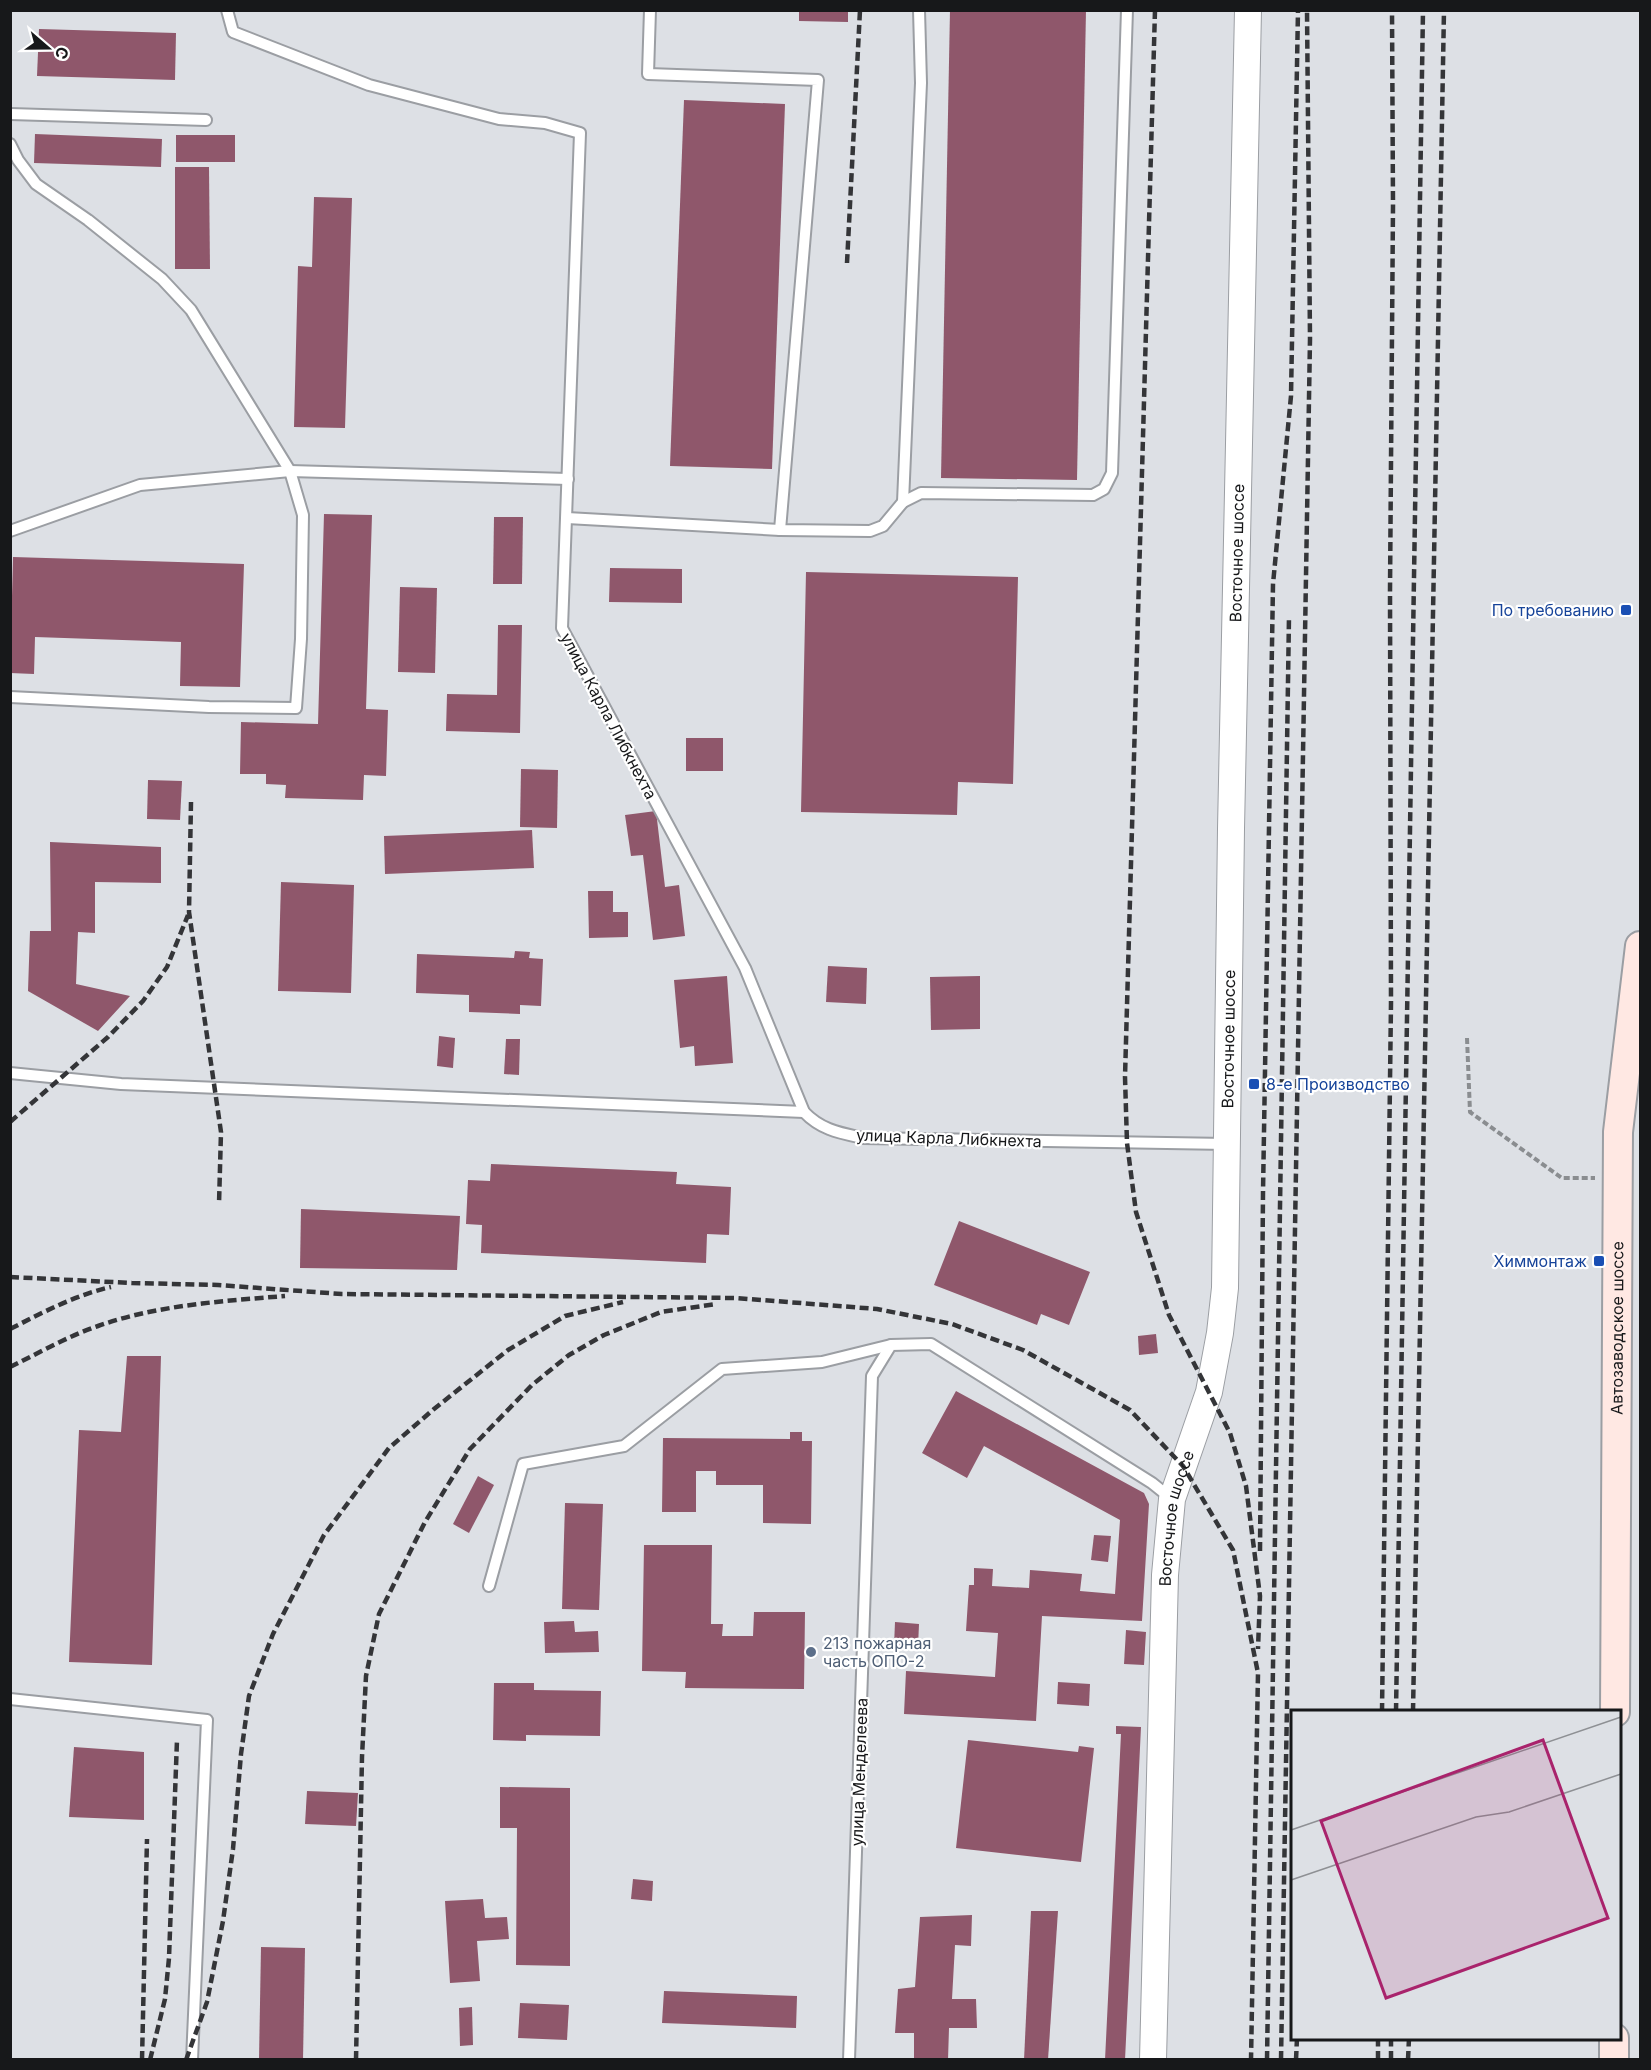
<svg xmlns="http://www.w3.org/2000/svg" width="1651" height="2070" font-family="Inter,sans-serif">
	<style>
		.building { fill: #8f576b }
		.lines { fill: none; stroke-linecap: round; stroke-linejoin: round }
		.service-casing { stroke: #9b9ea3; stroke-width: 14 }
		.tertiary-casing { stroke: #9b9ea3; stroke-width: 28 }
		.secondary-casing { stroke: #9b9ea3; stroke-width: 32 }
		.path { stroke: #8a8d90; stroke-width: 4; stroke-dasharray: 6 3; stroke-linecap: butt }
		.service { stroke: #fff; stroke-width: 10 }
		.tertiary { stroke: #fff; stroke-width: 26 }
		.secondary { stroke: #ffe8e3; stroke-width: 28 }
		.rail { stroke: #343538; stroke-width: 4.5; stroke-dasharray: 9 4.5; stroke-linecap: butt }
		.transit-dot { fill: #1a4fb4; stroke: #fff; stroke-width: 2 }
		.service-dot { fill: #5c6f8a; stroke: #fff; stroke-width: 2 }
		.labels { text-anchor: middle; stroke-width: 4.5; stroke-linejoin: round; paint-order: stroke }
		.street-label { font-size: 16px; fill: #17181a; stroke: #fff }
		.transit-label { font-size: 16px; fill: #164399; stroke: #fff; text-anchor: end }
		.service-label { font-size: 16px; fill: #4e5e75; stroke: #fff; text-anchor: start }
		.inset-road { fill: none; stroke: #8e9094; stroke-width: 1.5 }
		.view { fill: #a9236c; fill-opacity: 0.15; stroke: #a9236c; stroke-width: 3 }
		.inset-edge { fill: none; stroke: #17181a; stroke-width: 3 }
	</style>
	<rect width="100%" height="100%" fill="#dde0e5"/>
	<g class="building">
		<path d="M799,10H848V22L799,21Z"/>
		<path d="M950,10H1086L1077,480L941,478Z"/>
		<path d="M39,29L176,33L175,80L37,76Z"/>
		<path d="M684,100L785,104L772,469L670,466Z"/>
		<path d="M35,134L162,139L161,167L34,163Z"/>
		<rect x="176" y="135" width="59" height="27"/>
		<path d="M175,167H209L210,269H175Z"/>
		<path d="M314,197L352,198L345,428L294,427L298,266L312,267Z"/>
		<path d="M324,514L372,515L366,709L388,710L386,776L364,775L363,800L285,798L286,785L266,784V774H240L241,722L318,724Z"/>
		<path d="M494,517H523L522,584H493Z"/>
		<path d="M13,557L244,564L240,687L180,686L181,642L35,637L34,674L10,673Z"/>
		<path d="M610,568L682,569V603L609,602Z"/>
		<path d="M806,572L1018,577L1013,784L958,782L957,815L801,812Z"/>
		<path d="M400,587L437,588L435,673L398,672Z"/>
		<path d="M498,625H522L520,733L446,731L447,694L497,695Z"/>
		<rect x="686" y="738" width="37" height="33"/>
		<path d="M521,769L558,770L557,828L520,827Z"/>
		<path d="M148,780L182,781L180,820L147,819Z"/>
		<path d="M656,811L665,887L679,885L685,936L653,940L643,855L631,856L625,815Z"/>
		<path d="M532,830L534,868L385,874L384,836Z"/>
		<path d="M50,842L161,847V883L95,882V933L78,932L76,984L130,996L98,1031L28,991L30,931H51Z"/>
		<path d="M281,882L354,885L351,993L278,991Z"/>
		<path d="M588,891H613V912H628V937L589,938Z"/>
		<path d="M515,951L530,952L529,958L543,959L541,1006L520,1005V1014L469,1012V995L416,993L417,954L514,958Z"/>
		<path d="M828,966L867,968L866,1004L826,1002Z"/>
		<path d="M727,976L733,1063L695,1066L694,1046L680,1048L674,980Z"/>
		<path d="M980,976V1029L931,1030L930,977Z"/>
		<path d="M439,1036L455,1038L453,1068L437,1066Z"/>
		<path d="M506,1039H520L519,1075L504,1074Z"/>
		<path d="M491,1164L677,1172L676,1184L731,1187L729,1235L707,1234L706,1263L481,1253L482,1225L466,1224L468,1180L490,1181Z"/>
		<path d="M301,1209L460,1216L457,1270L300,1268Z"/>
		<path d="M959,1221L1090,1272L1069,1325L1041,1314L1037,1325L934,1285Z"/>
		<path d="M1156,1334L1158,1353L1139,1355L1138,1336Z"/>
		<path d="M127,1356H161L152,1665L69,1662L79,1430L121,1432Z"/>
		<path d="M956,1391L1144,1493L1149,1504L1142,1621L1042,1616L1036,1721L904,1714L906,1671L995,1677L998,1633L966,1631L969,1585H974V1568L993,1569L992,1586L1029,1588L1030,1570L1082,1574L1080,1591L1115,1594L1120,1520L984,1446L967,1478L922,1453Z"/>
		<path d="M790,1432H802V1441H812L811,1524L763,1523V1485H716V1471H696V1512H662L663,1438L790,1439Z"/>
		<path d="M478,1476L494,1485L469,1533L453,1524Z"/>
		<path d="M565,1503L603,1504L599,1610L562,1609Z"/>
		<path d="M1094,1535L1111,1536L1108,1562L1091,1560Z"/>
		<path d="M644,1545H712L711,1624H723L722,1636H753L754,1612H805L804,1689L685,1688L686,1672L642,1671Z"/>
		<path d="M574,1621L575,1632L598,1631L599,1652L545,1653L544,1622Z"/>
		<path d="M895,1622L919,1624L918,1647L894,1646Z"/>
		<path d="M1126,1630L1146,1632L1144,1665L1124,1664Z"/>
		<path d="M1058,1682L1090,1684L1089,1706L1057,1704Z"/>
		<path d="M494,1683H534V1690L601,1691L600,1736L526,1735V1741L493,1740Z"/>
		<path d="M1116,1726L1141,1727L1125,2060H1105L1121,1734H1116Z"/>
		<path d="M968,1740L1078,1752L1079,1746L1094,1748L1081,1862L956,1848Z"/>
		<path d="M74,1747L144,1752V1820L69,1817Z"/>
		<path d="M500,1787L570,1788V1966L516,1965L517,1828H500Z"/>
		<path d="M307,1791L358,1793L356,1826L305,1824Z"/>
		<path d="M633,1879L653,1881L652,1901L631,1899Z"/>
		<path d="M483,1899L485,1918L507,1917L509,1939L477,1941L480,1981L450,1983L445,1901Z"/>
		<path d="M1031,1911H1058L1048,2060H1024Z"/>
		<path d="M972,1915L971,1946L955,1945L952,1999H976L977,2028H949L948,2060H914V2033H895L898,1989L915,1987L920,1917Z"/>
		<path d="M261,1947L305,1948L303,2060H259Z"/>
		<path d="M664,1991L797,1996L796,2028L662,2023Z"/>
		<path d="M520,2003L569,2005L567,2040L518,2038Z"/>
		<path d="M472,2007L473,2045L460,2046L459,2008Z"/>
	</g>
	<g class="lines">
		<defs>
			<g id="service">
				<path d="M227,10L233,32L369,85L499,119L545,123L580,133L562,628L745,968L804,1112C821,1130 840,1133 863,1138L1227,1144"/>
				<path d="M650,10L648,74L818,80L780,530"/>
				<path d="M10,114L206,120"/>
				<path d="M10,144L18,160L36,184L88,220L162,279L191,310L290,471L303,515L301,639L296,708L209,707L10,697"/>
				<path d="M903,502L921,83L919,10"/>
				<path d="M567,518L780,530L870,531L883,526L903,502L921,493L1093,495L1104,489L1112,473L1127,10"/>
				<path d="M10,531L140,485L290,471L568,479"/>
				<path d="M10,1073L121,1084L804,1112"/>
				<path d="M489,1586L523,1464L624,1446L722,1369L822,1362L891,1345"/>
				<path d="M10,1699L207,1720L192,2060"/>
				<path d="M849,2060L872,1376L891,1345L931,1344L1152,1483L1172,1499"/>
			</g>
			<g id="tertiary">
				<path id="s1" d="M1153,2060L1165,1575L1172,1499L1209,1392L1220,1333L1225,1288L1231,829L1248,10"/>
			</g>
			<g id="secondary">
				<path id="s2" d="M1615,1712L1618,1132L1640,946"/>
				<path d="M1614,2060V2038"/>
			</g>
		</defs>
		<use href="#service" class="service-casing"/>
		<use href="#tertiary" class="tertiary-casing"/>
		<use href="#secondary" class="secondary-casing"/>
		<path class="path" d="M1467,1038L1470,1112L1562,1178H1595"/>
		<use href="#service" class="service"/>
		<use href="#tertiary" class="tertiary"/>
		<use href="#secondary" class="secondary"/>
		<g class="rail">
			<path d="M1155,10L1125,1077L1127,1143L1136,1212L1169,1315L1230,1433L1246,1486L1260,1596L1258,1649"/>
			<path d="M847,263L860,10"/>
			<path d="M191,802L189,912L221,1132L219,1204"/>
			<path d="M10,1122L108,1037L143,1001L167,967L188,915"/>
			<path d="M10,1277L132,1283L218,1285L342,1294L736,1298L877,1309L952,1324L1023,1350L1130,1410L1183,1466L1233,1550L1258,1673L1251,2060"/>
			<path d="M10,1329C44,1312 75,1295 111,1287"/>
			<path d="M10,1367C39,1353 68,1336 98,1326C157,1305 223,1301 285,1296"/>
			<path d="M1260,1551L1263,1193L1273,584L1291,396L1298,10"/>
			<path d="M1382,1712L1391,1003L1390,591L1393,206L1392,10"/>
			<path d="M1396,1712L1423,10"/>
			<path d="M1413,1712L1444,10"/>
			<path d="M142,2060L147,1839"/>
			<path d="M150,2060L165,1999L169,1958L177,1740"/>
			<path d="M186,2060L207,2002L223,1921L233,1849L241,1754L249,1696L273,1634L324,1535L389,1448L434,1409L508,1350L565,1316L623,1302"/>
			<path d="M356,2060L362,1757L366,1676L379,1614L425,1522L470,1449L532,1385L569,1355L604,1335L661,1312L716,1304"/>
			<path d="M1267,2060L1289,616"/>
			<path d="M1281,2060L1310,339L1307,10"/>
			<path d="M1296,2060L1297,2038"/>
			<path d="M1378,2060V2038"/>
			<path d="M1391,2060V2038"/>
			<path d="M1408,2060L1409,2038"/>
		</g>
	</g>
	<g class="transit-dot">
		<rect x="1620" y="604" width="12" height="12" rx="3"/>
		<rect x="1248" y="1078" width="12" height="12" rx="3"/>
		<rect x="1593" y="1255" width="12" height="12" rx="3"/>
	</g>
	<circle class="service-dot" cx="811" cy="1652" r="6"/>
	<g class="labels">
		<g class="street-label">
			<text dy="6" stroke="none"><textPath href="#s1" startOffset="1515">Восточное шоссе</textPath></text>
			<text transform="translate(609 716) rotate(62)" y="6">улица Карла Либкнехта</text>
			<text dy="6" stroke="none"><textPath href="#s1" startOffset="1029">Восточное шоссе</textPath></text>
			<text transform="translate(949 1138) rotate(2)" y="6">улица Карла Либкнехта</text>
			<text dy="6" stroke="none"><textPath href="#s2" startOffset="384">Автозаводское шоссе</textPath></text>
			<text dy="6" stroke="none"><textPath href="#s1" startOffset="543">Восточное шоссе</textPath></text>
			<text transform="translate(859 1772) rotate(-88)" y="6">улица Менделеева</text>
		</g>
		<g class="transit-label">
			<text x="1614" y="616">По требованию</text>
			<text x="1266" y="1090" text-anchor="start">8-е Производство</text>
			<text x="1587" y="1267">Химмонтаж</text>
		</g>
		<g class="service-label">
			<text x="823" y="1649">213 пожарная<tspan x="823" dy="18">часть ОПО-2</tspan></text>
		</g>
	</g>
	<g transform="translate(1291 1710)">
		<rect width="330" height="330" fill="#dde0e5"/>
		<path class="inset-road" d="M0,120L330,7M0,170L185,107L218,102L330,64"/>
		<path class="view" d="M252,30L317,208L95,288L30,111Z"/>
		<rect width="330" height="330" class="inset-edge"/>
	</g>
	<rect width="1651" height="2070" fill="none" stroke="#17181a" stroke-width="24"/>
	<g transform="translate(48 48) rotate(110)" stroke="#ffffff" stroke-width="4.5" paint-order="stroke">
	<path d="M0-4.5L10 22L0 15L-10 22Z" fill="#17181a"/>
	<text y="-9" font-size="16" font-weight="bold" text-anchor="middle" fill="#17181a">С</text>
	</g>
</svg>
